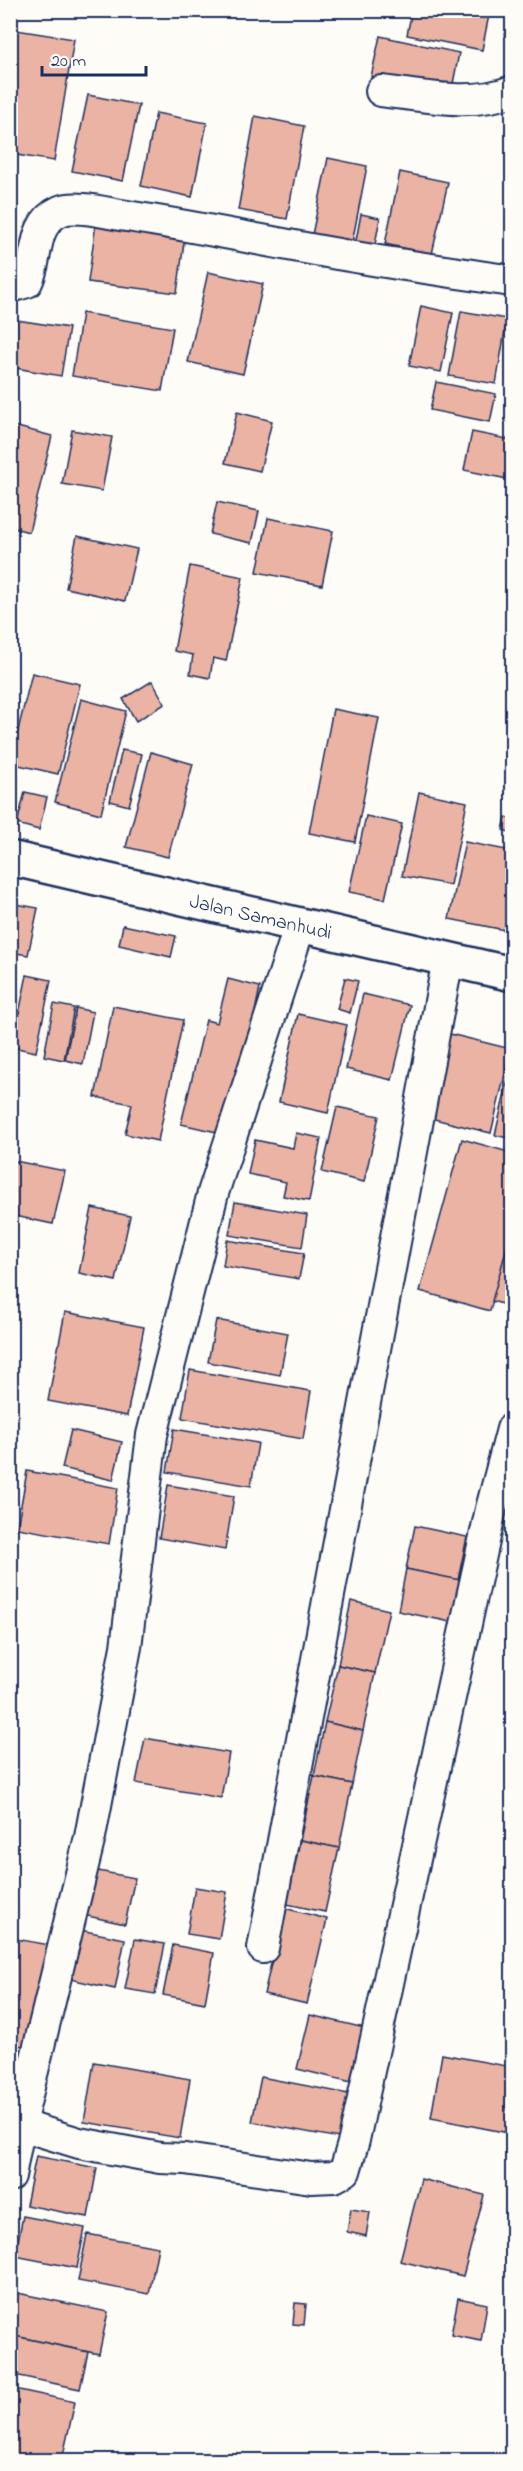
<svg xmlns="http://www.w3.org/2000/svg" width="523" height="2471" font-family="'Indie Flower',sans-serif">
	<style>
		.building { fill: #ebb3a3; stroke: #1b2f5e; stroke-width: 1.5 }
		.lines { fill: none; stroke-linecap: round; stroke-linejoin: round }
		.minor-casing { stroke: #1b2f5e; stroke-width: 34 }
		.tertiary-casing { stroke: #1b2f5e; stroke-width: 38 }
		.minor { stroke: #fdfcf7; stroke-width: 30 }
		.tertiary { stroke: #fdfcf7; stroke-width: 33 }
		.labels { text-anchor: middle; stroke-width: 4.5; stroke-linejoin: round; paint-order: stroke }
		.street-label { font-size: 20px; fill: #1b2f5e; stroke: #fdfcf7 }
	</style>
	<rect width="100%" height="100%" fill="#fdfcf7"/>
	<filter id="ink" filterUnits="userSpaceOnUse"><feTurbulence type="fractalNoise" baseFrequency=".0167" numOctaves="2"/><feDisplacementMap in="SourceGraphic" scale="12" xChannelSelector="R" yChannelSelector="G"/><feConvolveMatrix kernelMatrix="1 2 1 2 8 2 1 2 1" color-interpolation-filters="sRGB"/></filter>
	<g filter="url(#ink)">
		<g class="building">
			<path d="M412,10H490L482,50L407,35Z"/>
			<path d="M10,29L74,39L54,161L10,154V122L17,84L10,83Z"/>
			<path d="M380,36L459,53L451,94L371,77Z"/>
			<path d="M88,95L139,105L123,181L72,171Z"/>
			<path d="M156,113L207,123L192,197L141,186Z"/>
			<path d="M255,116L304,126L287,219L238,210Z"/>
			<path d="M328,158L367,166L352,243L312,235Z"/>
			<path d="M400,172L448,182L432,254L385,244Z"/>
			<path d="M361,214L380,218L374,250L355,246Z"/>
			<path d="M96,223L185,235L177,293L88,282Z"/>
			<path d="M208,272L263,284L243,374L188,362Z"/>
			<path d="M421,306L453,313L441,372L409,366Z"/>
			<path d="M461,311L507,319L496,384L449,376Z"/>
			<path d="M82,313L173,328L162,391L72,376Z"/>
			<path d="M10,319L69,328L61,376L10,367Z"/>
			<path d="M436,382L496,394L490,422L430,410Z"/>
			<path d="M237,412L272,421L260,471L225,463Z"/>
			<path d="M10,425L52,436L29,532L10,527Z"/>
			<path d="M72,430L112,437L102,491L62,484Z"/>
			<path d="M472,432L512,440V480L464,470Z"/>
			<path d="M217,502L259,511L252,543L210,534Z"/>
			<path d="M509,513H512V535L505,533Z"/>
			<path d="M268,518L333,531L322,585L257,572Z"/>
			<path d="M77,536L137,549L125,601L66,588Z"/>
			<path d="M190,566L243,577L226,661L213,658L210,678L190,674L193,655L174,651Z"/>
			<path d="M32,673L80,684L58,774L10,763Z"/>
			<path d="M152,681L165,704L136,721L123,699Z"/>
			<path d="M81,699L126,711L101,814L55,802Z"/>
			<path d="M333,709L379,718L355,842L309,833Z"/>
			<path d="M10,710L17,711L12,731H10Z"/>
			<path d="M122,750L142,754L129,806L110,801Z"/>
			<path d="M151,752L193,764L168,857L126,847Z"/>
			<path d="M25,792L47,797L39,830L17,824Z"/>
			<path d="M419,792L467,802L450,885L402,876Z"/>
			<path d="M366,816L402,824L385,899L349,892Z"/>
			<path d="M506,817L512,819V833L503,830Z"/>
			<path d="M465,842L512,851V918L510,931L449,919Z"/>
			<path d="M10,903L38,908L28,955L10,952Z"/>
			<path d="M123,925L176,936L171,957L119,945Z"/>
			<path d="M27,975L51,980L36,1052L12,1047Z"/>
			<path d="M345,978L358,981L350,1013L337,1009Z"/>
			<path d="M228,979L260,987L230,1135L181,1124L206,1020L217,1023Z"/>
			<path d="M363,994L410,1005L392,1080L346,1069Z"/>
			<path d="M54,1004L74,1008L64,1060L44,1056Z"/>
			<path d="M113,1006L183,1020L158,1141L125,1134L132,1104L95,1097Z"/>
			<path d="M76,1008L93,1012L83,1064L65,1060Z"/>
			<path d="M298,1014L347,1025L328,1113L279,1102Z"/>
			<path d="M446,1033L511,1049L491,1133L426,1117Z"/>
			<path d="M512,1064V1139L495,1135Z"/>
			<path d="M337,1107L379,1116L364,1182L322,1172Z"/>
			<path d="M296,1133L321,1138L309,1201L283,1196L286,1182L248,1174L255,1140L293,1148Z"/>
			<path d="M462,1139L512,1153V1229L490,1311L420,1291Z"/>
			<path d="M10,1160L65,1171L53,1224L10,1215Z"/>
			<path d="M235,1202L307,1215L302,1247L229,1235Z"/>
			<path d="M92,1208L130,1216L116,1281L79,1273Z"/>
			<path d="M512,1229V1307L492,1301Z"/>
			<path d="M227,1240L304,1253L299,1279L223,1266Z"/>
			<path d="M65,1312L144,1327L127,1416L48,1401Z"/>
			<path d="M216,1320L288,1333L280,1375L208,1362Z"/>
			<path d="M190,1370L311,1391L303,1439L182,1418Z"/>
			<path d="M174,1429L258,1443L251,1486L167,1472Z"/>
			<path d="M71,1430L122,1442L113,1480L62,1468Z"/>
			<path d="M27,1471L118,1488L109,1544L17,1528Z"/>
			<path d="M168,1485L234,1496L225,1550L159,1538Z"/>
			<path d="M415,1526L467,1537L458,1580L406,1569Z"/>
			<path d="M406,1569L465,1581L456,1623L398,1611Z"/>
			<path d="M351,1601L389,1610L375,1673L338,1665Z"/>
			<path d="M338,1665L375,1673L363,1731L325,1722Z"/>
			<path d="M325,1722L363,1731L352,1784L314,1776Z"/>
			<path d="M145,1738L229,1753L221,1798L136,1783Z"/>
			<path d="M314,1776L352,1784L339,1848L300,1840Z"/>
			<path d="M300,1840L339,1848L325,1912L287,1904Z"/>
			<path d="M93,1870L135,1878L125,1924L83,1915Z"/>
			<path d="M195,1887L227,1892L219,1939L187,1934Z"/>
			<path d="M284,1908L327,1919L307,2004L264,1994Z"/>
			<path d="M80,1930L125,1939L115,1989L70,1979Z"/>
			<path d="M10,1938L50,1945L30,2047L10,2044Z"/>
			<path d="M135,1939L165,1944L155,1994L125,1989Z"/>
			<path d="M173,1945L214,1953L205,2003L163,1995Z"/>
			<path d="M310,2015L373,2030L360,2084L297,2069Z"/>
			<path d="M442,2054L512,2067V2114L509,2133L431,2118Z"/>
			<path d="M94,2062L190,2079L180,2138L84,2122Z"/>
			<path d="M261,2077L349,2094L339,2138L252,2122Z"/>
			<path d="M36,2156L97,2168L88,2217L26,2205Z"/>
			<path d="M421,2179L484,2195L463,2276L400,2261Z"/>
			<path d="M351,2209L370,2212L366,2236L347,2232Z"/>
			<path d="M23,2216L85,2228L77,2268L15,2256Z"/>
			<path d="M87,2234L158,2247L149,2294L78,2281Z"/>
			<path d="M13,2292L108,2312L99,2354L10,2335V2305Z"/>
			<path d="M458,2298L487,2304L481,2341L451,2335Z"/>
			<path d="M295,2303L306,2304L304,2325L293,2324Z"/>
			<path d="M10,2335L88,2352L80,2389L10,2374Z"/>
			<path d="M10,2388L75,2402L62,2460H28L10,2457Z"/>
		</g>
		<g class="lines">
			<defs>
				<g id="minor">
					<path d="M381,91C424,96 471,107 512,91"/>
					<path d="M10,287L27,282C39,259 31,224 60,211C76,204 110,214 127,216C204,228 279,244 355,257C408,266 460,273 512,281"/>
					<path d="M263,1948L448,959"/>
					<path d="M10,2122L79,2143L160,2158L185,2159L311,2178L334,2177L345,2171L354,2140L491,1509L512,1429"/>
					<path d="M10,2176L20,2124L90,1837L126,1647L152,1435L213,1193L300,925"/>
				</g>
				<path id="tertiary" d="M10,858L512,974"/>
			</defs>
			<use href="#minor" class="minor-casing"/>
			<use href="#tertiary" class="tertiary-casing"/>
			<use href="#minor" class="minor"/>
			<use href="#tertiary" class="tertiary"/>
		</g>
	</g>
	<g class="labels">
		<g class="street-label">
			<text transform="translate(261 916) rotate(13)" y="7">Jalan Samanhudi</text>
		</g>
	</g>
	<rect width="523" height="2471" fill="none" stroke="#fdfcf7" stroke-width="36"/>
	<rect x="18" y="18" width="487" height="2435" fill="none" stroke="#1b2f5e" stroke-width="2" filter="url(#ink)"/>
	<path d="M42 66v9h104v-9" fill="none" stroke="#1b2f5e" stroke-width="3"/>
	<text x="51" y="66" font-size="18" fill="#1b2f5e" stroke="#fdfcf7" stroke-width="4.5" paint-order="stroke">20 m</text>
</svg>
